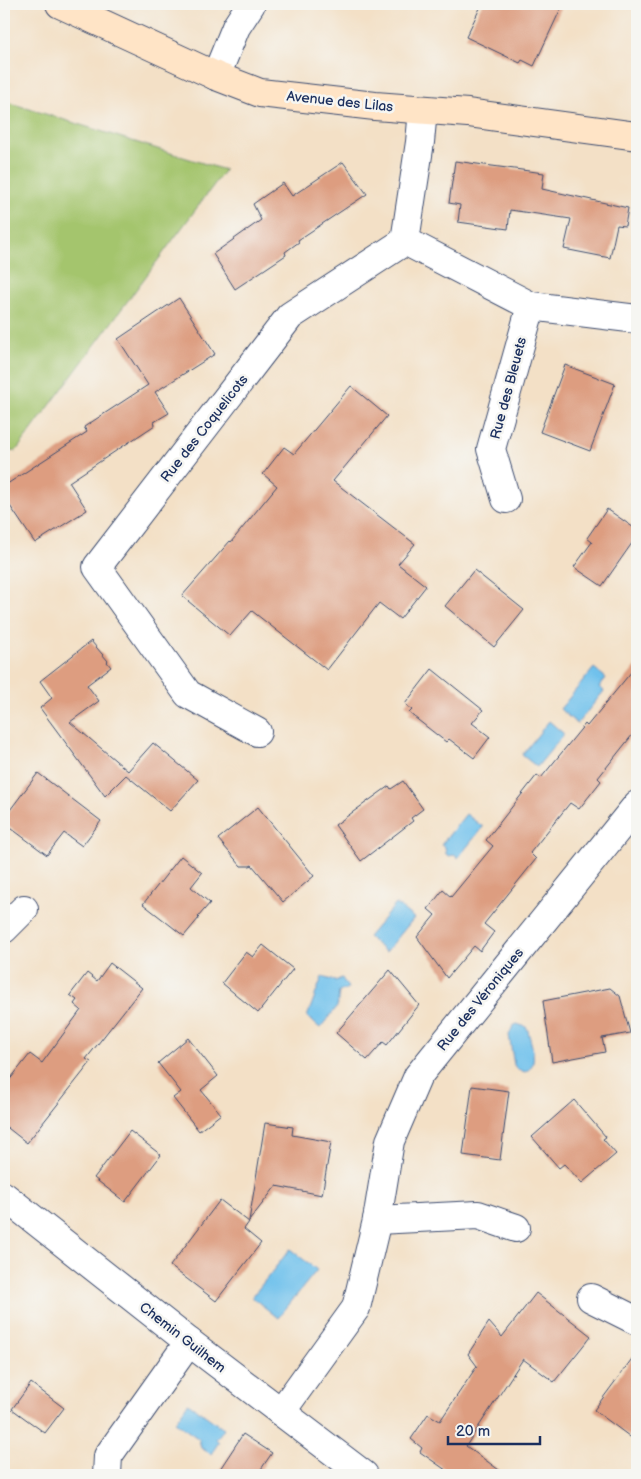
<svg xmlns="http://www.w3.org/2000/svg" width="641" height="1479" font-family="'Balsamiq Sans',sans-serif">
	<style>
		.green { fill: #a4c56d; stroke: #607a66 }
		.water { fill: #70c1ec; stroke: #4678a5 }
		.building { fill: #dd9d80 }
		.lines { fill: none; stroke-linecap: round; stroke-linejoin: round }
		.street-casing { stroke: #3b4a6e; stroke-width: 30 }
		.secondary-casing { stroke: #3b4a6e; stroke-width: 30 }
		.street { stroke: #fff; stroke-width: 28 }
		.secondary { stroke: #ffe4c6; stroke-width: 28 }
		.labels { text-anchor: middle; stroke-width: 5; stroke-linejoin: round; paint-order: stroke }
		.street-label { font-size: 14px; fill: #1b2f5e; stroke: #f6f6f2 }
	</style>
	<rect width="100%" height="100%" fill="#f6f6f2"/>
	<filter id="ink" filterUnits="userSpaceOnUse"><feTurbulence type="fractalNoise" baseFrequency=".02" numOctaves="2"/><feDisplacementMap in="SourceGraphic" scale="10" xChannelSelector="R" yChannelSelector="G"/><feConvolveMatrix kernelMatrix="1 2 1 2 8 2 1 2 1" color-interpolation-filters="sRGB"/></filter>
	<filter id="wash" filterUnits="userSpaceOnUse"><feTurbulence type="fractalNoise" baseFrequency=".0096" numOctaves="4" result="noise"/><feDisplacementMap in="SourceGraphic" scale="20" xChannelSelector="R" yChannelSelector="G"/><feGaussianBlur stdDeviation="1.12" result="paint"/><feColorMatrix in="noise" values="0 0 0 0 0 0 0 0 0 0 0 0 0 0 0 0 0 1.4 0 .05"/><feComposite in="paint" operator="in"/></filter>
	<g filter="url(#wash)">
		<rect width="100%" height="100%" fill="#f3e0c6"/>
		<path class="green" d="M4,101L225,170L16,451L4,452Z"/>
		<g class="water">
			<path d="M594,668L606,678L599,687L604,691L577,724L560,709Z"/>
			<path d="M549,721L564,734L537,767L522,755Z"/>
			<path d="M466,814L483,827L458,858L454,855L449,856L446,854L445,847L441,845Z"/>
			<path d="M396,904L414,918L386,952L368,937Z"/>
			<path d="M322,977L335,981L342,978L348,988L339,992L337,1007L320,1028L307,1017Z"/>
			<path d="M517,1024L526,1027L528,1031C531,1044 540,1065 525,1072L517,1069L514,1065L509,1035L513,1026Z"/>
			<path d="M290,1249L317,1270L278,1318L252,1297Z"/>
			<path d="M188,1403L224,1429L216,1439L219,1442L211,1454L201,1448L199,1439L175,1422Z"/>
		</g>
		<g id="blocks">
			<g class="building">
				<path d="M482,4H563L534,66L522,60L520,63L466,37Z"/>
				<path d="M455,161L544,173L542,189L628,208L625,226L617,225L610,258L564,249L571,219L510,210L508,229L458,222L460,205L449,203Z"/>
				<path d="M343,162L367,194L298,240L299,242L285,252L286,255L235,289L213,254L261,220L253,204L283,183L292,196Z"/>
				<path d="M179,298L215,354L155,392L169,413L154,422L155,425L69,482L87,510L35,543L4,497V486L87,432L84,427L148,385L118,339Z"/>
				<path d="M565,365L615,384L590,451L540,432Z"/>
				<path d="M351,386L387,416L333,481L415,544L398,564L426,586L400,619L379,603L327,670L252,611L230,636L182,596L230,541L231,542L277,486L263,474L284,447L294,454Z"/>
				<path d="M607,509L637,530V536L602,586L574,567L592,542L587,538Z"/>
				<path d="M474,570L524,610L494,647L445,606Z"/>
				<path d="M91,641L108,661L107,662L111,667L87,685L99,701L70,722L128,771L153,743L198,780L170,811L126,775L105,796L40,708L52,698L40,681Z"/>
				<path d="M637,665V729L598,778L601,781L579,809L570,803L530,853L536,859L484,924L494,932L480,951L474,946L447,978L417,937L435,915L428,909L443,890L451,897L493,846L486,840L537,775L541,778L585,724L587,726Z"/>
				<path d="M432,669L483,710L472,723L490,737L474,758L449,739L446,742L409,713L412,710L405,704Z"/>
				<path d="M38,773L101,821L82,846L64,833L47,855L4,823V818Z"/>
				<path d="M403,781L423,809L411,818L413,821L361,861L335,825L389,786L391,789Z"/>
				<path d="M258,807L314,876L283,902L252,865L250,866H241L218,839Z"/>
				<path d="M181,856L202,873L191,887L210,903L198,917L199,918L184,936L143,904Z"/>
				<path d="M263,945L293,969L258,1013L222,983L246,952L253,957Z"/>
				<path d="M110,963L142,988L86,1059L91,1062L27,1143L4,1125V1087L30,1054L42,1063L81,1010L74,1004L77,1000L70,995L87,973L97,981Z"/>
				<path d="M390,970L419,1005L387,1045L383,1042L367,1060L336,1033Z"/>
				<path d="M610,988L620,996L630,1033L602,1038L605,1052L552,1062L543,1001Z"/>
				<path d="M188,1038L218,1076L201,1090L221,1114L199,1131L173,1098L181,1092L158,1063Z"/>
				<path d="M472,1086L509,1091L500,1160L463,1155Z"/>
				<path d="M574,1100L606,1137L603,1139L616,1154L582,1183L564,1164L559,1168L532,1137Z"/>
				<path d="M265,1123L293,1127L292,1135L331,1142L322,1195L276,1186L249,1221Z"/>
				<path d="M130,1131L161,1155L125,1202L94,1178Z"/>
				<path d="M220,1200L249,1222L244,1229L261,1243L216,1301L170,1266Z"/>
				<path d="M536,1293L591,1336L554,1382L523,1359L466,1446L506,1475H453L420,1452L422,1448L411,1439L428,1414L440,1421L477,1366L468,1354L489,1322L502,1337Z"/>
				<path d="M637,1352V1442L594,1410Z"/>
				<path d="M31,1383L64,1408L45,1433L12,1409Z"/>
				<path d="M243,1434L272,1453L257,1475H216Z"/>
			</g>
		</g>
	</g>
	<g filter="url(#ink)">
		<use href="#blocks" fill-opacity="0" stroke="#3b4a6e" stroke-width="1"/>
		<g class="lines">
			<defs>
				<g id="street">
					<path d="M216,76L236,27L251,4"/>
					<path d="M405,241L531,306L637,319"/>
					<path d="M506,499L491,449L531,306"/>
					<path d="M257,732L188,694L97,567L290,316L405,241L420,142L423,110"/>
					<path d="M4,929L24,909"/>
					<path d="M4,1196L189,1342L364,1475"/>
					<path d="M377,1220L478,1215L516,1228"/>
					<path d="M591,1298L637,1321"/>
					<path d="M281,1412L356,1308L377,1220L390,1141L418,1076L637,805"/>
					<path d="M107,1475L108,1456L189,1342"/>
				</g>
				<path id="secondary" d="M60,4L216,76L260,93L375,106L468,113L637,136"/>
			</defs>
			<use href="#street" class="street-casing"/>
			<use href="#secondary" class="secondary-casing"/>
			<use href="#street" class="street"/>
			<use href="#secondary" class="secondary"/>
		</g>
	</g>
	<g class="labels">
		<g class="street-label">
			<text transform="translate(340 101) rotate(6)" y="5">Avenue des Lilas</text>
			<text transform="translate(508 388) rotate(-75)" y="5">Rue des Bleuets</text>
			<text transform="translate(204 428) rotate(-52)" y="5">Rue des Coquelicots</text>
			<text transform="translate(480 999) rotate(-51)" y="5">Rue des Véroniques</text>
			<text transform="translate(183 1337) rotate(38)" y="5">Chemin Guilhem</text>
		</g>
	</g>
	<rect width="641" height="1479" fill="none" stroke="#f6f6f2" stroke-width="20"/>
	<path d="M448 1436v8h92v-8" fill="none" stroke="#1b2f5e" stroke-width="2.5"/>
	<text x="456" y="1436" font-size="15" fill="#1b2f5e" stroke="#f6f6f2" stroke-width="4" paint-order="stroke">20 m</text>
</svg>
